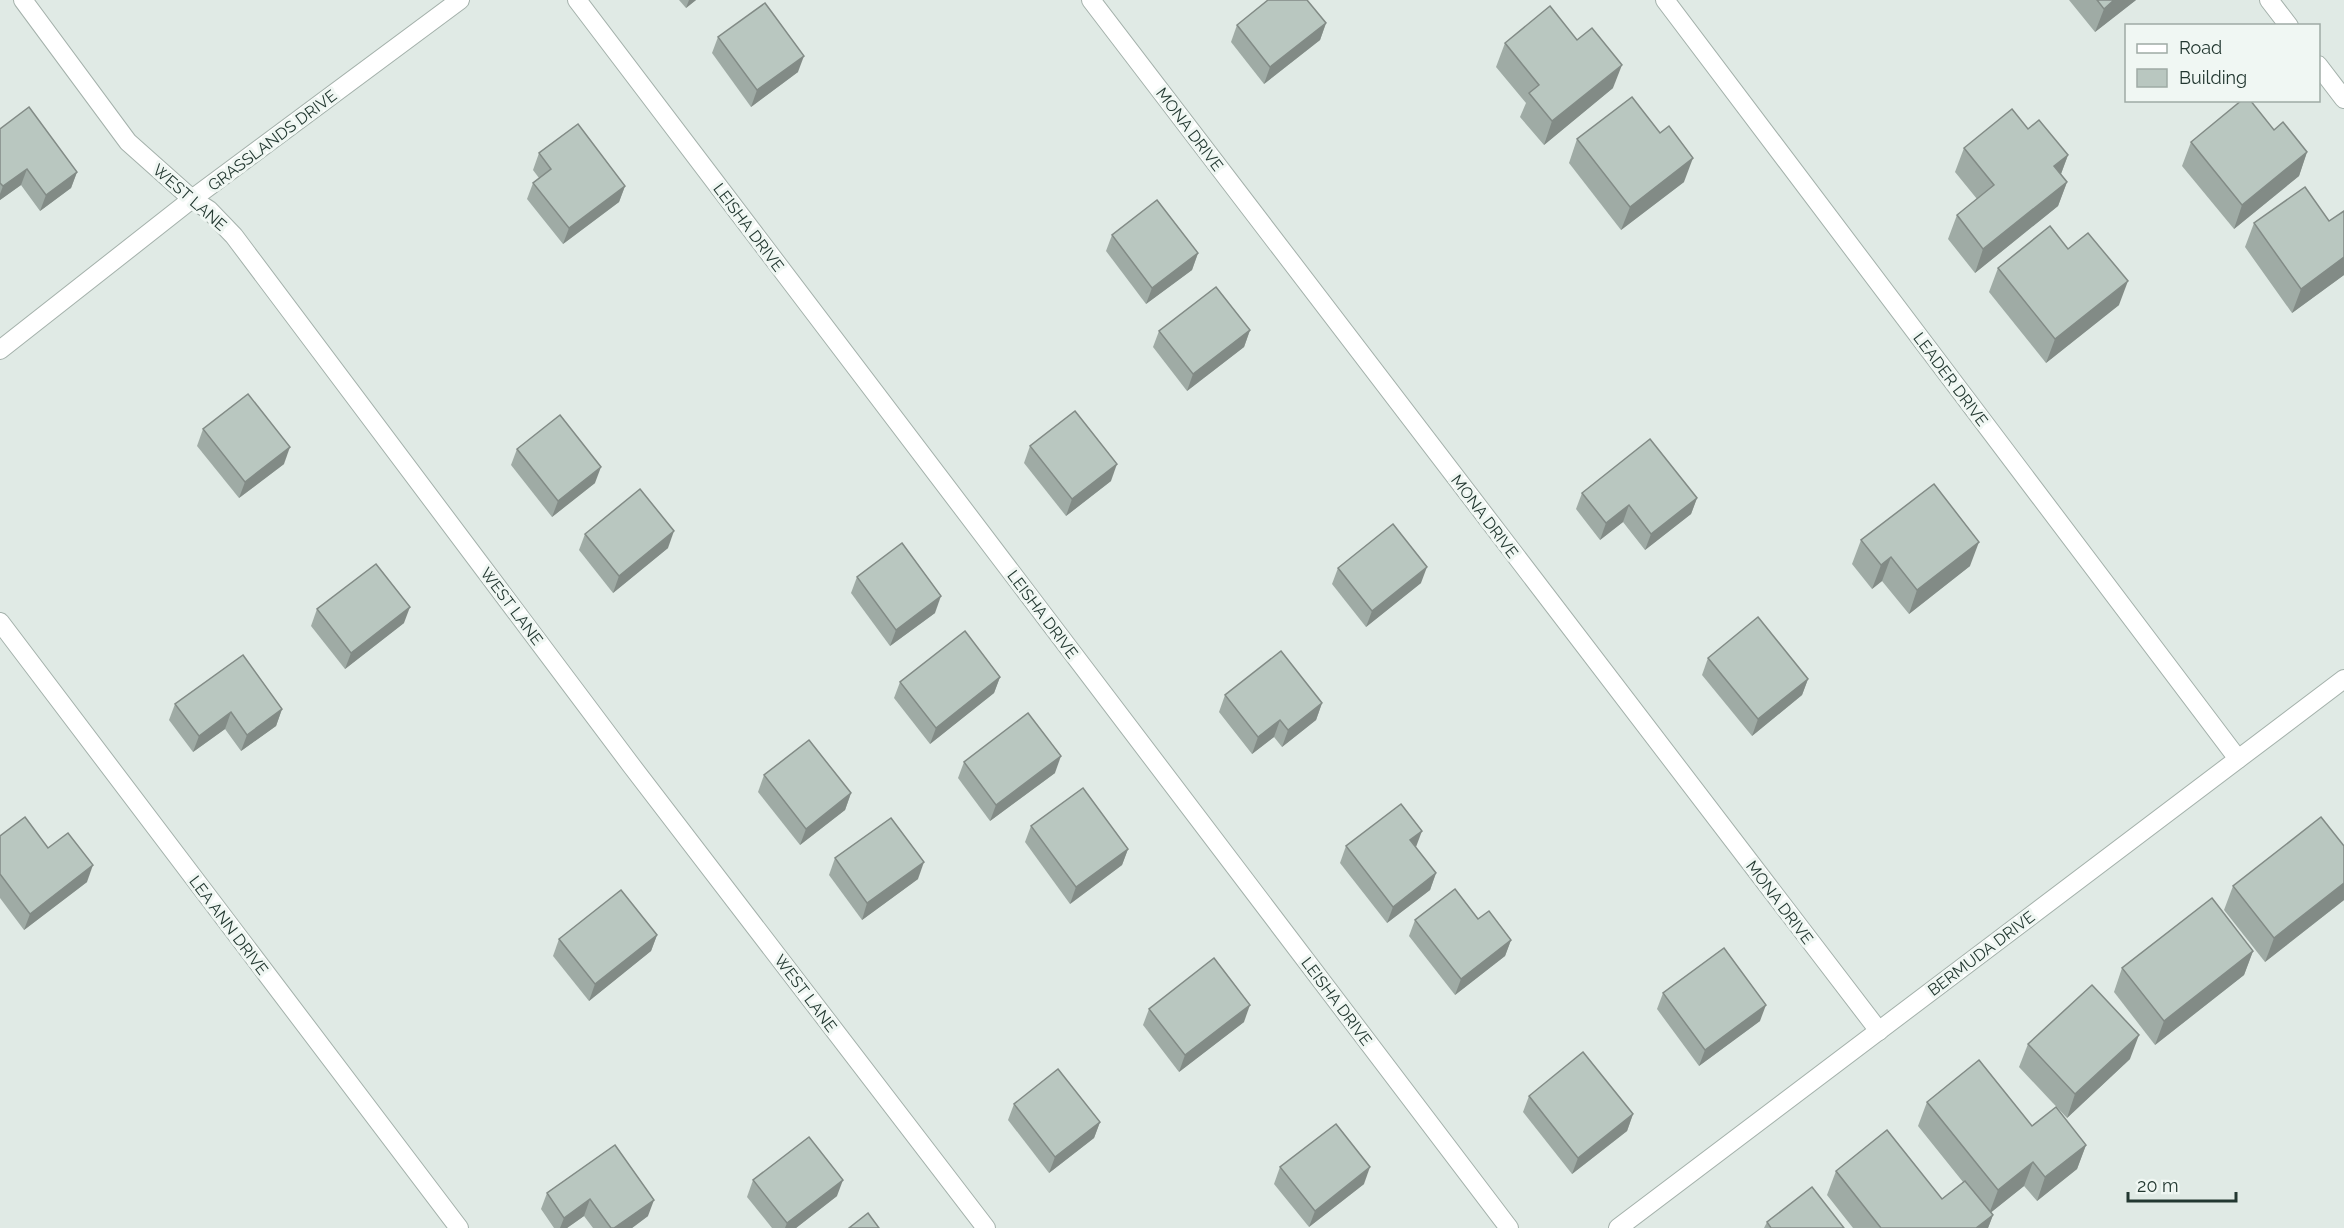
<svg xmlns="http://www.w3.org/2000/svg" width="2344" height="1228" font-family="Raleway,sans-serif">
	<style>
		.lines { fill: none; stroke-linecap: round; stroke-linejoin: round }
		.street-casing { stroke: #a4b1ab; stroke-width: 20 }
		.street { stroke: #fff; stroke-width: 18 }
		.wall { fill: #9faba5 }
		.shaded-wall { fill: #828b86 }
		.building { fill: #b9c7c0; stroke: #828b86; stroke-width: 1.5 }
		.labels { text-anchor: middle; stroke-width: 6; stroke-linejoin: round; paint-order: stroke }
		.street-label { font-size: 16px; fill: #233831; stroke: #f0f7f3 }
	</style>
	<rect width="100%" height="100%" fill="#e0eae5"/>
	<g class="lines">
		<defs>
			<g id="street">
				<path d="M23,0L128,142L192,199L209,210L234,236L631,765L986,1228"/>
				<path d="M577,0L1509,1228"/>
				<path d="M1091,0L1879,1031"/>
				<path d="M1665,0L2238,759"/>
				<path d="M2269,0L2289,26"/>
				<path d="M2318,65L2344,99"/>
				<path d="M0,350L192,199L460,0"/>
				<path d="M0,622L459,1228"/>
				<path d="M1618,1228L2344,679"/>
			</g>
		</defs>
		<use href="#street" class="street-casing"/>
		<use href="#street" class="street"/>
	</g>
	<g class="wall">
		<path d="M679,0H696L686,8Z"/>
		<path d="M2069,0H2136L2095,32Z"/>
		<path d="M1326,23L1320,40L1264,84L1231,42L1237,25Z"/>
		<path d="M718,37L798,72L751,107L712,53Z"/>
		<path d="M1505,43L1613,88L1544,145L1520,117L1526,103L1496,67Z"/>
		<path d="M0,129L77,172L71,188L40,211L21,185L0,200Z"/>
		<path d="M2028,129L2068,155L2061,174L2067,182L2058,206L1975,273L1948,239L1957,215L1977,199L1955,172L1964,148Z"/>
		<path d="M1577,139L1684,182L1621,230L1569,163Z"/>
		<path d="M2191,142L2307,152L2299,176L2234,229L2182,166Z"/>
		<path d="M539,153L625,186L619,202L563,244L527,199L533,183L539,178L533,170Z"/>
		<path d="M2344,211V275L2292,313L2245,247L2254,223L2329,221Z"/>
		<path d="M1112,235L1198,253L1192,270L1146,304L1106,251Z"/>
		<path d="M2068,249L2119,305L2046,363L1989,292L1998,268Z"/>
		<path d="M1250,330L1244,347L1187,391L1153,347L1159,331Z"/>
		<path d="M203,429L284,464L239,498L197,446Z"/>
		<path d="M1030,446L1111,481L1066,516L1024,463Z"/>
		<path d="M517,449L595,483L552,517L511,465Z"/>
		<path d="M1582,493L1697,498L1691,514L1645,550L1623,522L1600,540L1576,509Z"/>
		<path d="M585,534L668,548L613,593L579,550Z"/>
		<path d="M1861,540L1970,566L1909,614L1882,581L1872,589L1852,564Z"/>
		<path d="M1338,568L1421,583L1366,627L1332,584Z"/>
		<path d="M857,577L935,613L890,646L851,593Z"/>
		<path d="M317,609L404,623L345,669L311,626Z"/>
		<path d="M1708,658L1808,679L1802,695L1752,736L1702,675Z"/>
		<path d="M1000,677L994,693L930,744L894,698L900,682Z"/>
		<path d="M1225,695L1322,703L1316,720L1282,747L1274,737L1252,754L1219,712Z"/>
		<path d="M175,704L282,709L276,726L241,751L225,729L193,752L169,720Z"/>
		<path d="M964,762L1055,773L990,821L958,778Z"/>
		<path d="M764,775L851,793L845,810L800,845L758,792Z"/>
		<path d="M1031,826L1128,849L1122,865L1070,904L1025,842Z"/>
		<path d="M0,836L87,882L24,930L0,898Z"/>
		<path d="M1346,846L1416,848L1436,873L1430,890L1387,923L1340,863Z"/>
		<path d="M2344,846V900L2265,962L2224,910L2233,886Z"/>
		<path d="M835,858L918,879L862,920L829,875Z"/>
		<path d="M1478,919L1511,940L1505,956L1455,995L1409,936L1415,920Z"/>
		<path d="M657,935L651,951L589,1001L553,956L559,939Z"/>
		<path d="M2253,951L2244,975L2155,1045L2114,992L2122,968Z"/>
		<path d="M1663,993L1760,1021L1699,1066L1657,1009Z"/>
		<path d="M1149,1009L1244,1022L1179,1072L1143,1025Z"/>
		<path d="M2028,1044L2130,1059L2067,1118L2019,1067Z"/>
		<path d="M1529,1096L1633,1114L1627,1131L1572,1174L1523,1112Z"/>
		<path d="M1927,1102L2032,1126L2086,1145L2077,1169L2037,1201L2024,1186L1990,1213L1993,1215L1988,1228H1853L1827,1195L1836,1171L1942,1199L1963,1182L1918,1126Z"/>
		<path d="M1014,1104L1100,1122L1094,1138L1049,1173L1008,1120Z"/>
		<path d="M615,1145L648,1216L632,1228H593L584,1216L567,1228H554L541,1209L547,1193Z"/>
		<path d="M1280,1167L1364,1184L1309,1227L1274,1184Z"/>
		<path d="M753,1180L837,1196L796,1228H772L747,1197Z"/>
		<path d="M1767,1222L1844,1228H1764Z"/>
	</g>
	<g class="shaded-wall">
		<path d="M689,0H696L686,8Z"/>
		<path d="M2114,0H2136L2095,32L2104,9Z"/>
		<path d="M1326,23L1320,40L1264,84L1270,67Z"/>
		<path d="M804,56L798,72L751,107L757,90Z"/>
		<path d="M1622,65L1613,88L1544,145L1552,121Z"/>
		<path d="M2307,152L2299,176L2234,229L2242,205Z"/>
		<path d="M2068,155L2059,179L2054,166Z"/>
		<path d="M1693,158L1684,182L1621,230L1630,207Z"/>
		<path d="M27,169L21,185L0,200V194L3,186Z"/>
		<path d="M77,172L71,188L40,211L46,195Z"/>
		<path d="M2067,182L2058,206L1975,273L1983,249Z"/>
		<path d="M625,186L619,202L563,244L569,228Z"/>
		<path d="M1198,253L1192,270L1146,304L1152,288Z"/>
		<path d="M2344,257V275L2292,313L2301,289Z"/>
		<path d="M2128,281L2119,305L2046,363L2055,339Z"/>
		<path d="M1250,330L1244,347L1187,391L1193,374Z"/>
		<path d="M290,447L284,464L239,498L245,482Z"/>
		<path d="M1117,464L1111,481L1066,516L1072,499Z"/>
		<path d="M601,467L595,483L552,517L558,501Z"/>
		<path d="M1697,498L1691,514L1645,550L1651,534Z"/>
		<path d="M1629,505L1623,522L1600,540L1606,523Z"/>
		<path d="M674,531L668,548L613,593L619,576Z"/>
		<path d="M1979,542L1970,566L1909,614L1917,590Z"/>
		<path d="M1891,557L1882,581L1872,589L1881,565Z"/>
		<path d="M1427,567L1421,583L1366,627L1372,611Z"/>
		<path d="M941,596L935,613L890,646L896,630Z"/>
		<path d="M410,607L404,623L345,669L351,653Z"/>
		<path d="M1000,677L994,693L930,744L936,728Z"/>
		<path d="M1808,679L1802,695L1752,736L1758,719Z"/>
		<path d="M1322,703L1316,720L1282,747L1288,730Z"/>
		<path d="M282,709L276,726L241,751L247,735Z"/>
		<path d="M231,712L225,729L193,752L199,736Z"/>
		<path d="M1280,720L1274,737L1252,754L1258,737Z"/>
		<path d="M1061,756L1055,773L990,821L996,805Z"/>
		<path d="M851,793L845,810L800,845L806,829Z"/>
		<path d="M1422,831L1416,847L1410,840Z"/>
		<path d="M1128,849L1122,865L1070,904L1076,887Z"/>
		<path d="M924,862L918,879L862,920L867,903Z"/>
		<path d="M93,865L87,882L24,930L30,914Z"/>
		<path d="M1436,873L1430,890L1387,923L1393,907Z"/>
		<path d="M2344,883V900L2265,962L2274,938Z"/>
		<path d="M657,935L651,951L589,1001L595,984Z"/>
		<path d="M1511,940L1505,956L1455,995L1461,979Z"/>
		<path d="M2253,951L2244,975L2155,1045L2164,1021Z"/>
		<path d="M1250,1005L1244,1022L1179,1072L1185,1055Z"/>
		<path d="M1766,1005L1760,1021L1699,1066L1705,1050Z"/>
		<path d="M2139,1035L2130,1059L2067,1118L2075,1094Z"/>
		<path d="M1633,1114L1627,1131L1572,1174L1578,1158Z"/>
		<path d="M1100,1122L1094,1138L1049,1173L1055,1157Z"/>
		<path d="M2086,1145L2077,1169L2037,1201L2045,1177Z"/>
		<path d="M2033,1162L2024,1186L1989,1214L1998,1190Z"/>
		<path d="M1370,1167L1364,1184L1309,1227L1315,1211Z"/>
		<path d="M843,1180L837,1196L796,1228H785L787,1223Z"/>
		<path d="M590,1199L584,1216L567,1228H560L564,1218Z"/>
		<path d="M654,1200L648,1216L632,1228H614Z"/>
		<path d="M1993,1215L1988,1228H1976Z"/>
	</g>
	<g class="building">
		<path d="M1268,0H1307L1326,23L1270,67L1237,25Z"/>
		<path d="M2097,0H2114L2104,9Z"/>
		<path d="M765,3L804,56L757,90L718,37Z"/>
		<path d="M1550,6L1577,40L1592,28L1622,65L1552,121L1529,93L1539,85L1505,43Z"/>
		<path d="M1632,97L1660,133L1669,126L1693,158L1630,207L1577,139Z"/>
		<path d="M2242,100H2250L2274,130L2283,122L2307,152L2242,205L2191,142Z"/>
		<path d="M29,107L77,172L46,195L27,169L3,186L0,183V129Z"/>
		<path d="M2012,109L2028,129L2039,120L2068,155L2054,166L2067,182L1983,249L1957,215L1994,185L1964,148Z"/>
		<path d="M578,124L625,186L569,228L533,183L551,169L539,153Z"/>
		<path d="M2305,187L2329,221L2344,211V257L2301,289L2254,223Z"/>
		<path d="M1157,200L1198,253L1152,288L1112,235Z"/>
		<path d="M2050,226L2068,249L2088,233L2128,281L2055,339L1998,268Z"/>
		<path d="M1216,287L1250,330L1193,374L1159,331Z"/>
		<path d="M248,394L290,447L245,482L203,429Z"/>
		<path d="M1075,411L1117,464L1072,499L1030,446Z"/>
		<path d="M560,415L601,467L558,501L517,449Z"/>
		<path d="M1650,439L1697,498L1651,534L1629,505L1606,523L1582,493Z"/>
		<path d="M1934,484L1979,542L1917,590L1891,557L1881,565L1861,540Z"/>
		<path d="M640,489L674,531L619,576L585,534Z"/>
		<path d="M1393,524L1427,567L1372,611L1338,568Z"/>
		<path d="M902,543L941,596L896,630L857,577Z"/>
		<path d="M376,564L410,607L351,653L317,609Z"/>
		<path d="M1758,617L1808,679L1758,719L1708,658Z"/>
		<path d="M965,631L1000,677L936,728L900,682Z"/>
		<path d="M1281,651L1322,703L1288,730L1280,720L1258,737L1225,695Z"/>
		<path d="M243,655L282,709L247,735L231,712L199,736L175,704Z"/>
		<path d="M1028,713L1061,756L996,805L964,762Z"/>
		<path d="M809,740L851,793L806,829L764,775Z"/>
		<path d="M1083,788L1128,849L1076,887L1031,826Z"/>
		<path d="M1401,804L1422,831L1410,840L1436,873L1393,907L1346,846Z"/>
		<path d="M25,817L48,848L68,833L93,865L30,914L0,874V836Z"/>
		<path d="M2321,817L2344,846V883L2274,938L2233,886Z"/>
		<path d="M891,818L924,862L867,903L835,858Z"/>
		<path d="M1455,889L1478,919L1489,911L1511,940L1461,979L1415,920Z"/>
		<path d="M621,890L657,935L595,984L559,939Z"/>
		<path d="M2212,898L2253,951L2164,1021L2122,968Z"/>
		<path d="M1724,948L1766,1005L1705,1050L1663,993Z"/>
		<path d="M1214,958L1250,1005L1185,1055L1149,1009Z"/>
		<path d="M2092,985L2139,1035L2075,1094L2028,1044Z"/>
		<path d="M1583,1052L1633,1114L1578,1158L1529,1096Z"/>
		<path d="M1979,1060L2032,1126L2056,1107L2086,1145L2045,1177L2033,1162L1998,1190L1927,1102Z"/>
		<path d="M1058,1069L1100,1122L1055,1157L1014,1104Z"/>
		<path d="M1336,1124L1370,1167L1315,1211L1280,1167Z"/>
		<path d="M1887,1130L1942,1199L1965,1181L1993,1215L1976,1228H1881L1836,1171Z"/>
		<path d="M809,1137L843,1180L787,1223L753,1180Z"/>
		<path d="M615,1145L654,1200L614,1228H611L590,1199L564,1218L547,1193Z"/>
		<path d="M1812,1187L1844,1228H1771L1767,1222Z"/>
		<path d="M868,1213L879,1228H849Z"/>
	</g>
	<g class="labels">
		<g class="street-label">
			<text transform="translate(1190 129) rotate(53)" y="6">MONA DRIVE</text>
			<text transform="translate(272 140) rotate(-37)" y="6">GRASSLANDS DRIVE</text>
			<text transform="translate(190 197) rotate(41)" y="6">WEST LANE</text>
			<text transform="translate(749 227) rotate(53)" y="6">LEISHA DRIVE</text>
			<text transform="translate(1951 379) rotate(53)" y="6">LEADER DRIVE</text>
			<text transform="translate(1485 516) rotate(53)" y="6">MONA DRIVE</text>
			<text transform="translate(512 606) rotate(53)" y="6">WEST LANE</text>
			<text transform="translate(1043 614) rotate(53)" y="6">LEISHA DRIVE</text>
			<text transform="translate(1780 902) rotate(53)" y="6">MONA DRIVE</text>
			<text transform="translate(229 925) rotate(53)" y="6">LEA ANN DRIVE</text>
			<text transform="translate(1981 953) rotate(-37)" y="6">BERMUDA DRIVE</text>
			<text transform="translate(806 993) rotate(53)" y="6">WEST LANE</text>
			<text transform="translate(1337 1001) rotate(53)" y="6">LEISHA DRIVE</text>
		</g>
	</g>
	<rect x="2125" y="24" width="195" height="78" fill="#f0f7f3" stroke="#9eaba5" stroke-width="1.5"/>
	<rect x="2137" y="44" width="30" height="9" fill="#ffffff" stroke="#9eaba5" stroke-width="1.5"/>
	<text x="2179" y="54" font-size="18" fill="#233831">Road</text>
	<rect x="2137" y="69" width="30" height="18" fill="#b9c7c0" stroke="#9eaba5" stroke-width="1.5"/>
	<text x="2179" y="84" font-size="18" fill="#233831">Building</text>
	<path d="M2128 1192v9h108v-9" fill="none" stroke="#233831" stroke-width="3"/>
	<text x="2137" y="1192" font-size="18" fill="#233831" stroke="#f0f7f3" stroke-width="4.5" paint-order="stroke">20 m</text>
</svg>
